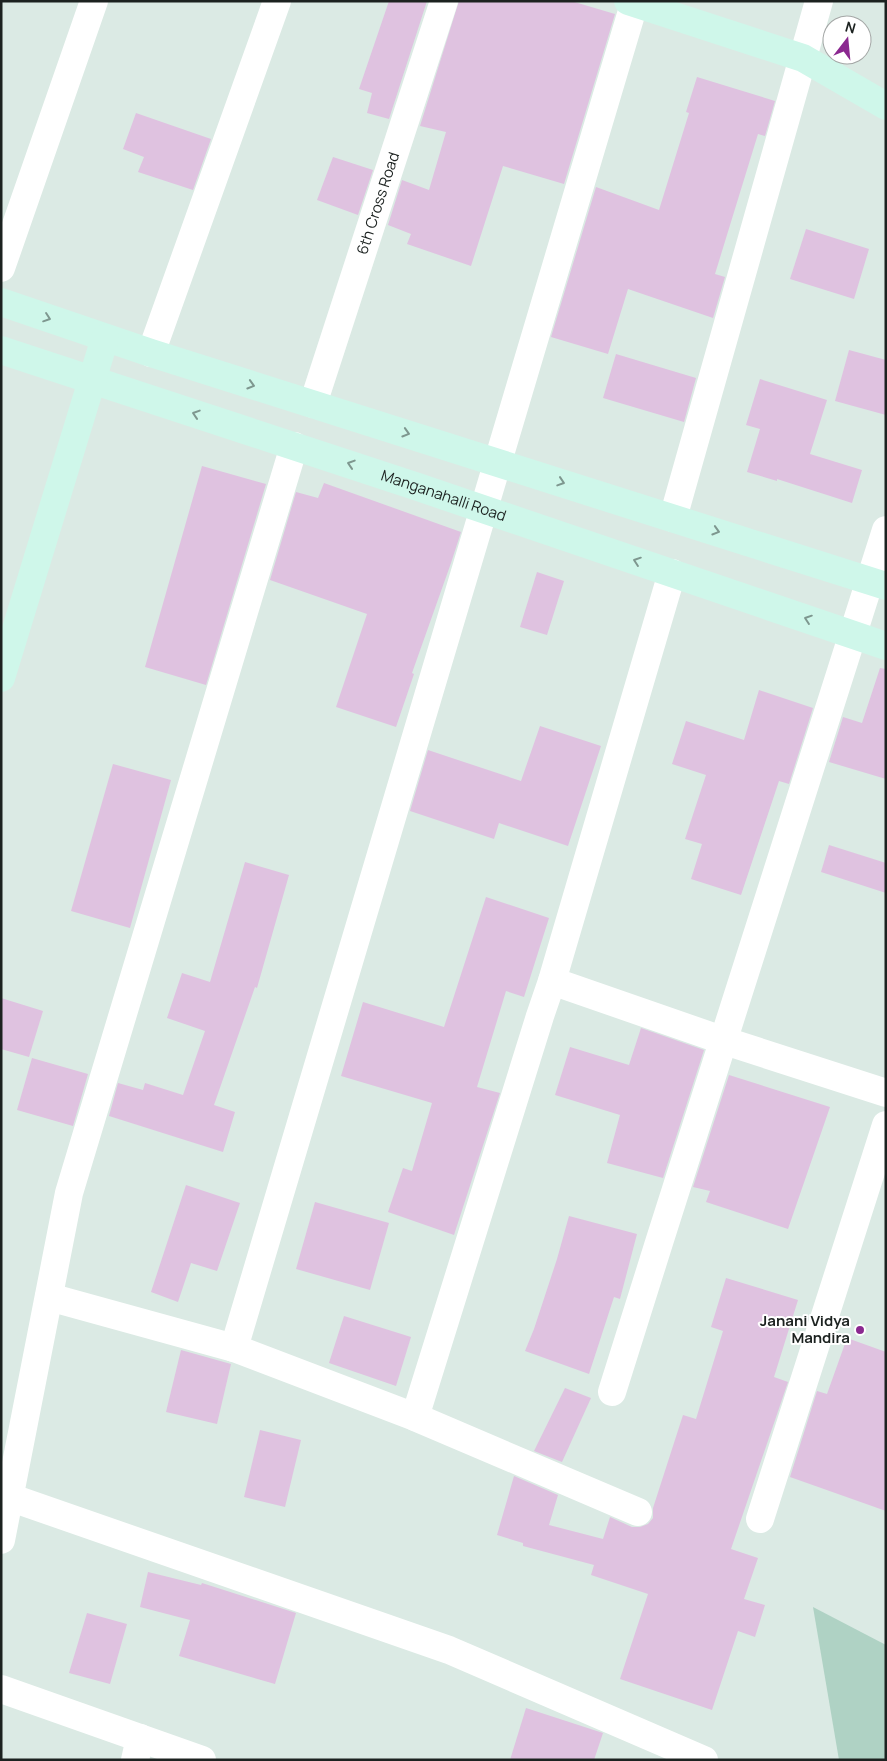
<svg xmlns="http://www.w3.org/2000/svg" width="887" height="1761" font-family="Manrope,sans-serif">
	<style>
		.green { fill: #afd2c4 }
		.building { fill: #dfc2e0 }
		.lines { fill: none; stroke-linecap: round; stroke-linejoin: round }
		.street { stroke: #fff; stroke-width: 28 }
		.secondary { stroke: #cff7ea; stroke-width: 28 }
		.oneway { stroke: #7e978f }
		.poi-dot { fill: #8b2890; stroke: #fff; stroke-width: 2 }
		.labels { text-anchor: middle; stroke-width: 4; stroke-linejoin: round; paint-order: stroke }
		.street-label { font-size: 15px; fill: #1c2220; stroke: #fff }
		.poi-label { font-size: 15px; font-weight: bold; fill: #1c2220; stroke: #fff; text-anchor: end }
	</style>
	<rect width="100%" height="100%" fill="#dbeae4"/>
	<path class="green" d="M813,1607L886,1645V1760H839Z"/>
	<g class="building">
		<path d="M389,1H427L389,119L367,113L372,93L359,89Z"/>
		<path d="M459,1H571L615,14L564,184L503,166L471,266L407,244L411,234L388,225L402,180L429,190L446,132L420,126Z"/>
		<path d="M697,77L775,101L765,136L758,134L715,274L725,277L713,318L628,289L608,354L551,337L596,187L659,210L689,113L686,112Z"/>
		<path d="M136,113L211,139L193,190L138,172L144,157L123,149Z"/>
		<path d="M333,157L373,170L358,215L317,200Z"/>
		<path d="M806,229L869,249L854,299L790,279Z"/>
		<path d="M849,350L886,360V415L835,401Z"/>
		<path d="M616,354L696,378L684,422L603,398Z"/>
		<path d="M760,379L827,400L810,454L862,470L852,503L777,479V481L747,472L760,429L746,425Z"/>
		<path d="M202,466L266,484L206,685L145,667Z"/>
		<path d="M324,483L461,532L451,563L412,673L414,674L396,727L336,707L367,614L270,580L296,492L318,498Z"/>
		<path d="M537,572L564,581L547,635L520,627Z"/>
		<path d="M880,668L886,669V779L829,762L843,717L862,723Z"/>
		<path d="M759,690L813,708L789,784L779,781L741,895L691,879L702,844L685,839L706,775L672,764L686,721L744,740Z"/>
		<path d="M540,726L601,746L568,846L499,823L494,839L410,811L428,750L521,781Z"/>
		<path d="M113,764L171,780L130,928L71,911Z"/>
		<path d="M829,845L886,863V893L821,872Z"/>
		<path d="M245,862L289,875L257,988L255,987L214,1105L235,1112L223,1152L109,1116L118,1083L143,1090L145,1083L183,1095L205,1031L167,1018L182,973L210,982Z"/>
		<path d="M486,897L549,918L524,997L506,991L477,1087L500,1093L454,1235L388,1212L403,1168L412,1171L432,1103L341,1076L363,1002L444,1027Z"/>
		<path d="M1,998L43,1011L29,1057L1,1049Z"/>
		<path d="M641,1028L704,1050L663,1178L607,1163L620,1115L555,1095L570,1047L629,1065Z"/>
		<path d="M32,1058L88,1074L73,1126L17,1110Z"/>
		<path d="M729,1075L830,1107L788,1229L706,1202L710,1191L693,1187Z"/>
		<path d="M186,1185L240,1203L217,1271L191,1263L178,1302L151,1292Z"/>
		<path d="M315,1202L389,1223L370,1290L296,1269Z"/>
		<path d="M569,1216L637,1234L620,1299L614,1297L589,1374L525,1351L534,1329L557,1259Z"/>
		<path d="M726,1278L798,1300L774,1377L788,1382L731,1549L758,1558L744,1599L765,1605L755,1637L738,1631L712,1710L620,1679L648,1594L591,1575L594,1565L523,1546V1543L497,1535L514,1476L558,1495L549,1525L603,1539L610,1517L632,1527H640L648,1524L653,1518V1508L683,1415L696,1419L723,1331L711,1327Z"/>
		<path d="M344,1316L411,1337L396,1386L329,1363Z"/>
		<path d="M847,1338L886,1352V1511L790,1477L817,1391L827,1394Z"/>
		<path d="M181,1350L231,1364L217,1424L166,1412Z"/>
		<path d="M565,1388L591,1398L562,1462L534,1451Z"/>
		<path d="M260,1430L301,1440L285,1507L244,1497Z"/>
		<path d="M148,1572L201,1585L202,1583L296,1613L275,1684L179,1656L190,1620L140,1607Z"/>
		<path d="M87,1613L127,1624L110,1684L69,1673Z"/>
		<path d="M526,1708L603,1733L594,1760H510Z"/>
	</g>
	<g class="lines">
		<g class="street">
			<path d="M1,268L94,1"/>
			<path d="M151,353L277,1"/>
			<path id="s1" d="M313,404L444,1"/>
			<path d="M673,518L819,1"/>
			<path d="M552,981L722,1040L886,1093"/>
			<path d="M49,1297L234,1348L415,1417L638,1512"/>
			<path d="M234,1348L635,1"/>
			<path d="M612,1392C702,1104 796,817 886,530"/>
			<path d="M415,1417L540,1016L552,981L672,573"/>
			<path d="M9,1497L449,1650L704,1760"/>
			<path d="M760,1519L886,1125"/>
			<path d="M1,1540L69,1193L294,446"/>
			<path d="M1,1689L202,1760"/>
			<path d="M135,1760L140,1738"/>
		</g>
		<g class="secondary">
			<path d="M628,1L803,58L886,106"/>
			<path d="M1,302L151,353L886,586"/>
			<path id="s2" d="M1,350L418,487L886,646"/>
			<path d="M1,678L105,338"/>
		</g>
	</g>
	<defs><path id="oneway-chevron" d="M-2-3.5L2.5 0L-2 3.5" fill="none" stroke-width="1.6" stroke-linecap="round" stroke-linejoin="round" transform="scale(1.25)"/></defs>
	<g class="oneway">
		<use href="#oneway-chevron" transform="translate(47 318) rotate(19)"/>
		<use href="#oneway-chevron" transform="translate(251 385) rotate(17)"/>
		<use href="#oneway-chevron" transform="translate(196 414) rotate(-162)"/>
		<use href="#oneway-chevron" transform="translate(406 433) rotate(17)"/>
		<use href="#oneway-chevron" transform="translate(351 464) rotate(-162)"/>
		<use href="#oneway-chevron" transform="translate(561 482) rotate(18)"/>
		<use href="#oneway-chevron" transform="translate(716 531) rotate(17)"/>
		<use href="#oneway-chevron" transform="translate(637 561) rotate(-161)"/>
		<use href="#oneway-chevron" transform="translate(808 619) rotate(-161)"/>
	</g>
	<circle class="poi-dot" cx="860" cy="1330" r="5"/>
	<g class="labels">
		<g class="street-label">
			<text dy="5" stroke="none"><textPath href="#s1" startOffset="211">6th Cross Road</textPath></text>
			<text dy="5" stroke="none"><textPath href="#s2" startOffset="466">Manganahalli Road</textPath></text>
		</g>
		<g class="poi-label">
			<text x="850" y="1326">Janani Vidya<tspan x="850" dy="17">Mandira</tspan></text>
		</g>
	</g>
	<rect width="887" height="1761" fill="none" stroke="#1c2220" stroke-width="5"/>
	<g transform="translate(847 40) rotate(16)"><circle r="24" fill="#ffffff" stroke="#a4a7a6"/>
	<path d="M0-4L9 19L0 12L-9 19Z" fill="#8b2890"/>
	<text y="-8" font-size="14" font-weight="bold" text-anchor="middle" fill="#1c2220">N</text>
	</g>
</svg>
